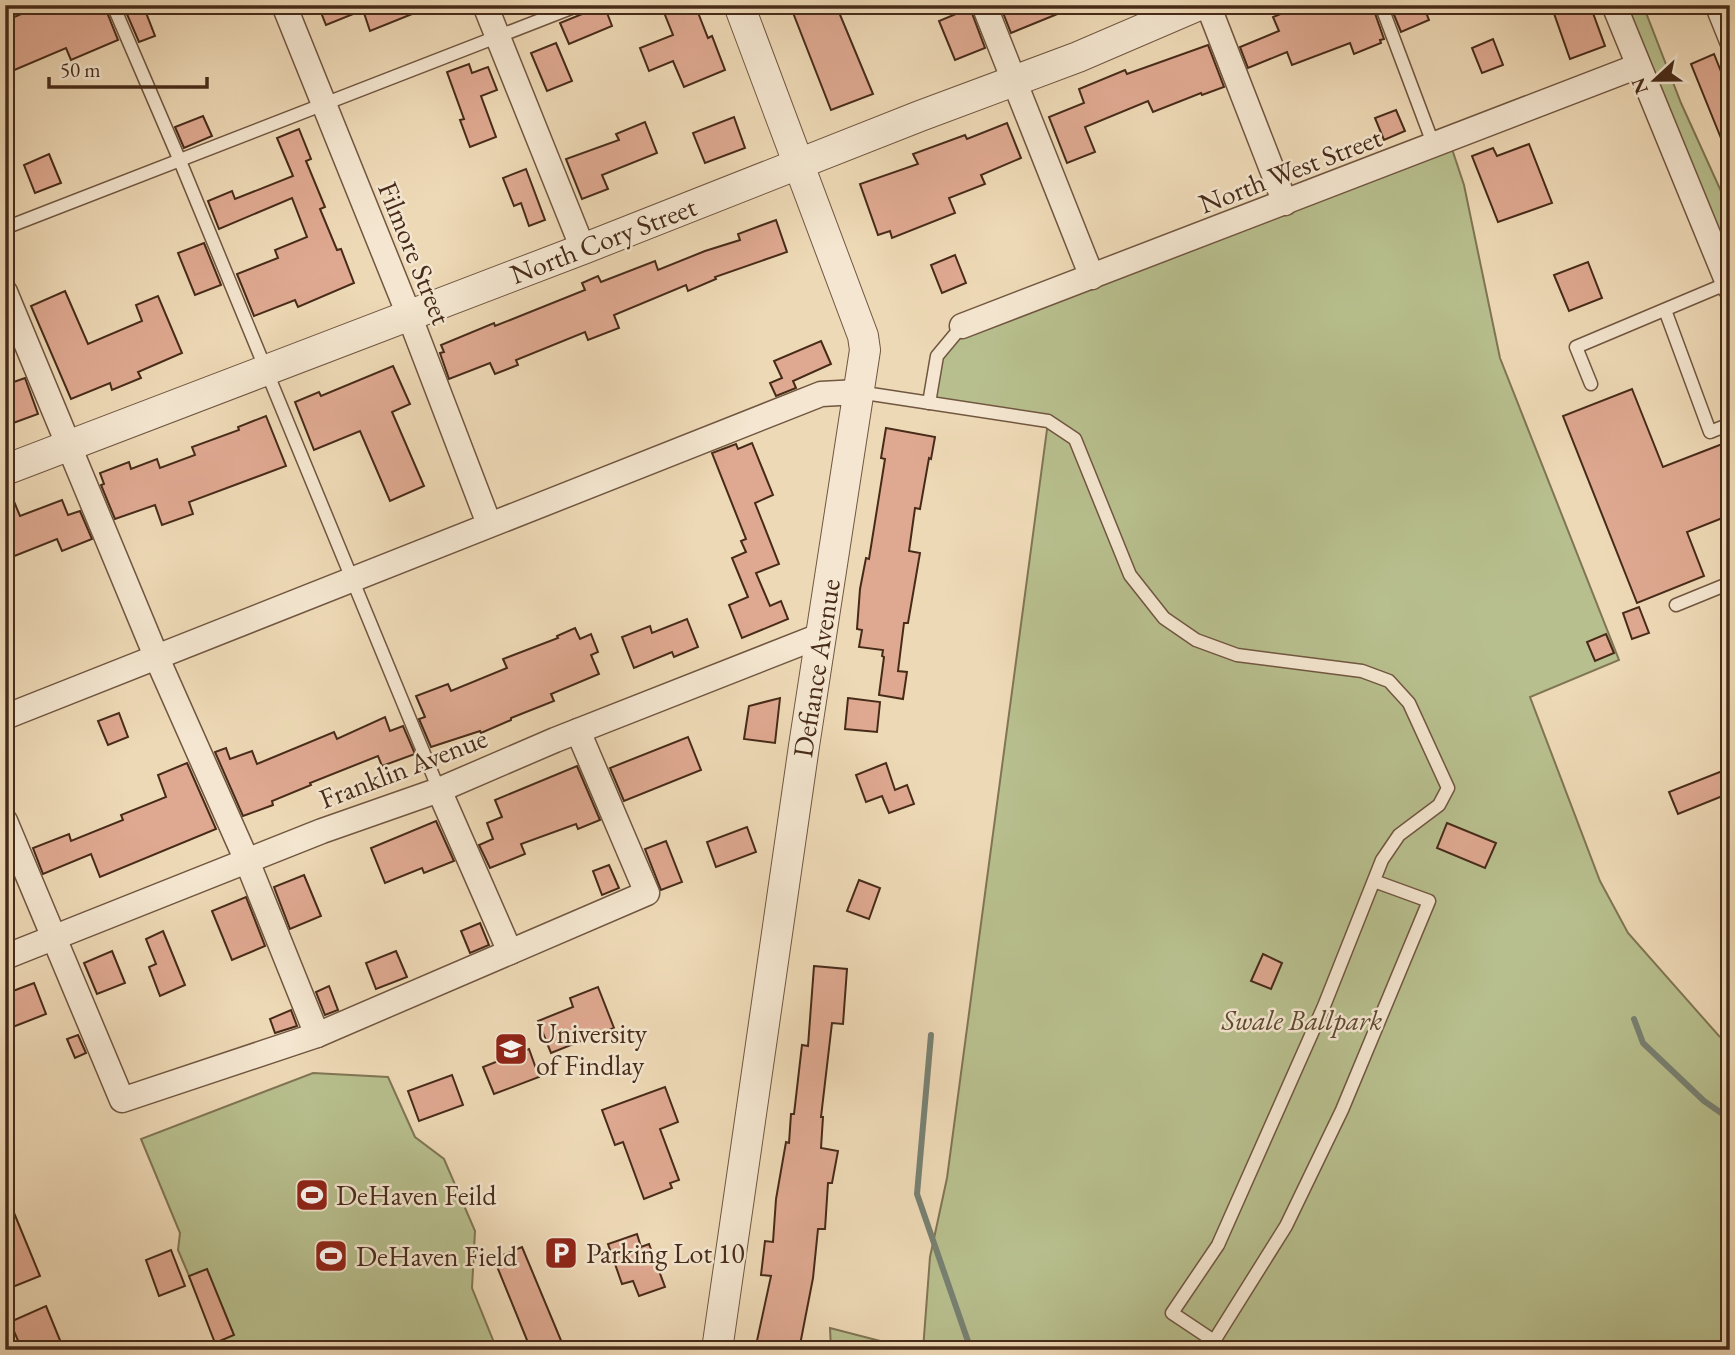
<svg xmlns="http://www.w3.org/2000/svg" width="1735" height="1355" font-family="'EB Garamond',serif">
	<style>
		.green { fill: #b8bf8e; stroke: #807554; stroke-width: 2 }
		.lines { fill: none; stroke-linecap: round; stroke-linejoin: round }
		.stream { stroke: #788172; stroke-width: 6 }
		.building { fill: #dfa991; stroke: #472b19; stroke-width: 2 }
		.service-casing { stroke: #715640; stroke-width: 15 }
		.minor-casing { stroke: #715640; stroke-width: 27 }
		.tertiary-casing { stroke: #715640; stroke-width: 32 }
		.service { stroke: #f4e6d0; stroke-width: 12 }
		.minor { stroke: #f4e6d0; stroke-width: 24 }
		.tertiary { stroke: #f4e6d0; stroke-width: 30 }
		.labels { text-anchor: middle; stroke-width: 5; stroke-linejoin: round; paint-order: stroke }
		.street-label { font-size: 28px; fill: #472b19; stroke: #f4e6d0 }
		.park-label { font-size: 28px; font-style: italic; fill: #5e4930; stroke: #f4e6d0 }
		.poi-label { font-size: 28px; fill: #472b19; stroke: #f4e6d0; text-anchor: start }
	</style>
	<rect width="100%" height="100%" fill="#eed9b6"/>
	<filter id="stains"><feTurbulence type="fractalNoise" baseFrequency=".00286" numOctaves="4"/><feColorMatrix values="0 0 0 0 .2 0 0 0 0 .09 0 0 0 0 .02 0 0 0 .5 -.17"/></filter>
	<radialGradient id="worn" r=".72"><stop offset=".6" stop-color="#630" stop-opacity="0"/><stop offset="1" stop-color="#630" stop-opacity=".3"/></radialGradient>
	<g class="green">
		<path d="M1627,5H1643L1681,103L1730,211V262Z"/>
		<path d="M1449,140L1464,185L1500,358L1619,660L1530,697L1600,881L1628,933L1719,1036L1730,1043V1350H923L930,1257L947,1178L1048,422L929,403L937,356L962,326Z"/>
		<path d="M313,1073L388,1077L415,1137L444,1159L475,1231L472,1288L497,1350H235L213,1332L178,1250L180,1233L141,1139Z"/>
		<path d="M830,1328L915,1350H831Z"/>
	</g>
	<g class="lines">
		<g class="stream">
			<path d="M1634,1019L1643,1043L1704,1101L1730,1119"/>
			<path d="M931,1035L917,1194L971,1350"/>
		</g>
	</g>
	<g class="building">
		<path d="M42,5H104L118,40L71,60L66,48L5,74V21Z"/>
		<path d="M123,5H143L155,36L139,42Z"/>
		<path d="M318,5H432V6L370,31L363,10L326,25Z"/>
		<path d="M604,5L612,26L569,44L560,23Z"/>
		<path d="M661,5H695L708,38L712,36L725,70L684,87L673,61L649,71L640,48L673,35Z"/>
		<path d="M790,5H836L873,94L831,110Z"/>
		<path d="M1000,5H1077V6L1011,33Z"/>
		<path d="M1303,5H1372L1384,39L1380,40L1381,43L1354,54L1350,43L1292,65L1287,52L1248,68L1240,47L1279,31L1273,17Z"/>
		<path d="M1390,5H1423L1429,20L1401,32Z"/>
		<path d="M1551,5H1590L1605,46L1570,59Z"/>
		<path d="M970,8L985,48L955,60L939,21Z"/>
		<path d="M1493,39L1503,65L1482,73L1472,48Z"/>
		<path d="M556,43L572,81L547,91L531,53Z"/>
		<path d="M1208,45L1224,87L1202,95L1201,93L1153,112L1148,101L1085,127L1095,152L1067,163L1049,117L1084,103L1079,89L1125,70L1127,74Z"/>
		<path d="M1714,54L1730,94L1729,158L1691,64Z"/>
		<path d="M469,64L472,73L488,67L497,90L481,96L496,137L470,147L460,120L464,119L447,72Z"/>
		<path d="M1396,110L1405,131L1384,140L1375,118Z"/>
		<path d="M203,116L212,136L184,148L175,127Z"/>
		<path d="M734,117L745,148L705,163L693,133Z"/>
		<path d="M645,122L657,153L602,175L608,189L582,199L566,159L619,140L616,134Z"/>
		<path d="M1007,123L1021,158L981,175L985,184L949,198L955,213L892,238L890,231L878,235L860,184L918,164L913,154L965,135L967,139Z"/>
		<path d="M299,129L311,159L306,161L325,207L320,209L337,250L341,249L354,283L298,307L295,300L254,316L237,274L278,258L275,250L307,237L292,198L219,229L208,201L232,191L235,199L293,176L277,138Z"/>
		<path d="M1529,144L1552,203L1498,222L1472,156L1493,148L1497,156Z"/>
		<path d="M49,154L61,183L35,193L24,165Z"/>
		<path d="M526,169L545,220L529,226L521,203L514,206L503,178Z"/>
		<path d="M776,220L787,252L715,277L716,279L688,291L686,285L614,315L619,328L588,340L585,332L516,360L518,365L495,374L490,363L449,379L440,353L444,352L441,345L494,323L495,326L585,290L582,283L598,276L601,282L655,261L658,270L705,251L740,240L738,234Z"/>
		<path d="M204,243L221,285L195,295L178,253Z"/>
		<path d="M955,255L966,283L942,293L931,265Z"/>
		<path d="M1588,262L1602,298L1569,311L1554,275Z"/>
		<path d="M65,291L88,344L142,321L136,305L158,296L182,353L138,372L141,378L112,390L110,383L71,399L31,306Z"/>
		<path d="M821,341L831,364L793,381L796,388L776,396L770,383L782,378L774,361Z"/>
		<path d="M393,366L410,404L392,412L424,486L390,501L360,431L314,450L295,402L319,392L321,396Z"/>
		<path d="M25,378L38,414L5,426V385Z"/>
		<path d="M1632,389L1663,467L1730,441V515L1687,532L1704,576L1637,603L1563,416Z"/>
		<path d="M266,416L286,466L189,502L193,514L162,525L155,505L115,519L101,485L104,484L100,473L129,462L131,469L157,459L160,468L195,455L192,447L239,430L238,427Z"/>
		<path d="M886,428L935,437L931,459L929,458L920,509L915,508L909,551L920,553L908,623H904L898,671L907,672L903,699L879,695L884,657L882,656L883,650L859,647L862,630L857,629L860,589L866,558L869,559L885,459L881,458Z"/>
		<path d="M752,443L773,495L755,503L779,564L756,573L770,606L781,601L788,619L742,638L729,605L748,597L732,558L746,552L741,541L746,539L712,453L736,444L738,449Z"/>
		<path d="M5,487H8L20,516L62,500L68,515L80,511L92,539L62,551L57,539L12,557L5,540Z"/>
		<path d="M1639,607L1649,633L1632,639L1623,613Z"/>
		<path d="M687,619L698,647L674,657L672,652L634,668L622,637L650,626L652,633Z"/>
		<path d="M575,628L580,639L591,634L598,652L591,655L599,674L551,694L554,701L511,718V720L481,733L480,731L431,747L419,719L425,717L416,696L448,684L451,691L507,668L503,659L558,638L557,636Z"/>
		<path d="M1606,634L1614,653L1595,661L1587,642Z"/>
		<path d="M780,698L775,743L744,739L749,706Z"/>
		<path d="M848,698L880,702L877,732L845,729Z"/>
		<path d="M119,713L128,737L108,745L98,721Z"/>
		<path d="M385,717L390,731L403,726L415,754L382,766L378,756L310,783L311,785L272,801L273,805L243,816L215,752L226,748L230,759L252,751L257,764L334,732L337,739Z"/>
		<path d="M688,737L701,770L624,801L610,768Z"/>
		<path d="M187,763L216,829L100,877L91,854L43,874L33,848L69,834L71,841L123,820L121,815L166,797L158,775Z"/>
		<path d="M886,763L895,790L907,785L914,804L889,813L882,796L866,802L856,775Z"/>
		<path d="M577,766L600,820L578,829L576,824L521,844L525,854L490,868L479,845L493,839L487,823L502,817L495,800Z"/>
		<path d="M1730,768V793L1678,814L1669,792Z"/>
		<path d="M436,821L454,861L424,873L422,868L385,883L371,848Z"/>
		<path d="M1447,823L1496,843L1485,868L1437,848Z"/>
		<path d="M747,827L756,852L716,867L707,842Z"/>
		<path d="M666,841L682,882L661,890L645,849Z"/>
		<path d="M609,865L619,888L602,895L593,871Z"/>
		<path d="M304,875L321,916L290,929L274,887Z"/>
		<path d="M859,880L880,888L869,919L847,911Z"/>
		<path d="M246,897L265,946L232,960L212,911Z"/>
		<path d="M480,923L489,945L470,953L461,931Z"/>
		<path d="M163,931L185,985L160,996L149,967L156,964L146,939Z"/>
		<path d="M112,951L125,983L97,994L84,963Z"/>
		<path d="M396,951L407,977L376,989L366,963Z"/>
		<path d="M1263,954L1282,963L1271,989L1251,981Z"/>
		<path d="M814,966L847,969L843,1024L832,1023L821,1117H823L821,1148L838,1151L832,1183H828L825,1229H818L813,1278L799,1350H755L771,1276L761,1275L765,1241L773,1242L776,1199L786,1142L789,1143L791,1114H794L802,1045L808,1046Z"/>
		<path d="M34,983L46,1014L5,1030V994Z"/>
		<path d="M329,986L338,1010L325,1015L316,992Z"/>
		<path d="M598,987L614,1028L551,1053L538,1021L573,1007L570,998Z"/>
		<path d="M291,1010L297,1026L275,1033L270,1019Z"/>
		<path d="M78,1035L86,1053L75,1058L67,1039Z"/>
		<path d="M529,1049L539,1077L494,1094L483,1067Z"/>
		<path d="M452,1075L463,1105L419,1121L408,1091Z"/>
		<path d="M665,1087L678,1122L660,1129L679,1180L670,1183L672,1188L644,1199L623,1142L615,1145L602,1110Z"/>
		<path d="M5,1191L40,1276L5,1290Z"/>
		<path d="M637,1234L641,1247L649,1244L665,1287L639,1296L633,1281L622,1284L608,1244Z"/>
		<path d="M522,1247L565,1350H531L494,1259Z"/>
		<path d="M171,1250L185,1286L159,1296L146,1260Z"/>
		<path d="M207,1269L234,1335L215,1343L189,1276Z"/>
		<path d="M46,1306L64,1350H22L10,1322Z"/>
	</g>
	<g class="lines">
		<defs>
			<g id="service">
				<path d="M113,5L180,161L439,790"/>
				<path d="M1381,5L1434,146"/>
				<path d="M1711,5L1730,52"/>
				<path d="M5,228L579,5"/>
				<path d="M1665,310L1710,432L1730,424"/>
				<path d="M1591,384L1576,347L1728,283"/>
				<path d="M858,392L1048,421L1075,439L1130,575L1164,618L1196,640L1237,655L1362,671L1389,681L1409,703L1448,788L1439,805L1399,835L1382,860L1324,1006L1218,1245L1172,1313L1214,1341L1286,1226L1342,1110L1429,901L1374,881"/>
				<path d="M929,403L937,356L962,326"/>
				<path d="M1676,605L1730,583"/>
			</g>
			<g id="minor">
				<path d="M284,5L409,315L489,524"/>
				<path d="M485,5L583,249"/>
				<path d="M984,5L1092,277"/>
				<path d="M1208,5L1285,203"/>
				<path d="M1614,5L1730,288"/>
				<path d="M5,292L156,656L247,861L317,1035"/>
				<path d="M962,326L1638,66"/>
				<path d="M5,717L821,394L858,392"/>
				<path d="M439,790L510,952"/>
				<path d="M5,821L122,1100L317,1035L647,893L578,731"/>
				<path d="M5,957L322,831L439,790L555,740L822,635"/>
			</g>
			<g id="tertiary">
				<path d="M5,470L583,249L920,116L1078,57L1199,5"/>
				<path d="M717,1350L804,746L865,350L863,336L739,5"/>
			</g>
		</defs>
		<use href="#service" class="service-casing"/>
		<use href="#minor" class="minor-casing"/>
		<use href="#tertiary" class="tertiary-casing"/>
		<use href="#service" class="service"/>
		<use href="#minor" class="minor"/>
		<use href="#tertiary" class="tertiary"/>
	</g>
	<defs>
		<symbol id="university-square" viewBox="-11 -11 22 22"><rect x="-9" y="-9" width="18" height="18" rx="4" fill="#8f2418" stroke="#f4e6d0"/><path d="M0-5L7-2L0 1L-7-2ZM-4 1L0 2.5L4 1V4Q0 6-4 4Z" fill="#fff"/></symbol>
		<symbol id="stadium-square" viewBox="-11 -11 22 22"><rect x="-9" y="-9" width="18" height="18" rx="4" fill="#8f2418" stroke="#f4e6d0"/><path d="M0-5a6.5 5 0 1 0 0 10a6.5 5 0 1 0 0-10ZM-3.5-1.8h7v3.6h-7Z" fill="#fff"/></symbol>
		<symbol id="parking-square" viewBox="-11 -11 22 22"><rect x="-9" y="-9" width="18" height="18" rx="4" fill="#8f2418" stroke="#f4e6d0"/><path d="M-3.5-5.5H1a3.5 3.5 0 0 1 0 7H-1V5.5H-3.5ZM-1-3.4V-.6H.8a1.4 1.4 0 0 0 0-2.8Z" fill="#fff"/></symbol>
	</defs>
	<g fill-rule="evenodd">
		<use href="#university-square" x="492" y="1030" width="38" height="38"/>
		<use href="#stadium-square" x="293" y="1176" width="38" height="38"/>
		<use href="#parking-square" x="542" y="1234" width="38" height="38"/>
		<use href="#stadium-square" x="312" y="1237" width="38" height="38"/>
	</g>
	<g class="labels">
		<g class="street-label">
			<text transform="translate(1290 170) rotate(-21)" y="10">North West Street</text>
			<text transform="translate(603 240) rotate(-21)" y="10">North Cory Street</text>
			<text transform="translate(415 253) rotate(68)" y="10">Filmore Street</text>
			<text transform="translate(816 668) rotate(-81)" y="10">Defiance Avenue</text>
			<text transform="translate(403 768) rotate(-21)" y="10">Franklin Avenue</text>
		</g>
		<g class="park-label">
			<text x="1302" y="1030">Swale Ballpark</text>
		</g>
		<g class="poi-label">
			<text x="536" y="1043">University<tspan x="536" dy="32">of Findlay</tspan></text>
			<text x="336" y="1205">DeHaven Feild</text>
			<text x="586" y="1263">Parking Lot 10</text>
			<text x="356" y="1266">DeHaven Field</text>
		</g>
	</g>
	<rect width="1735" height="1355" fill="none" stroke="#eed9b6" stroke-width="28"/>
	<rect x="7" y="7" width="1721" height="1341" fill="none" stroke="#472b19" stroke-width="3.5"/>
	<rect x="14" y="14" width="1707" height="1327" fill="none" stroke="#472b19" stroke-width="2"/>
	<g transform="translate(1655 80) rotate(248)" stroke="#f4e6d0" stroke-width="5" paint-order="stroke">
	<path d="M0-5L12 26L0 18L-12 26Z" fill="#472b19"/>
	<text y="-10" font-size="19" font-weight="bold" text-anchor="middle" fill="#472b19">N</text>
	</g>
	<path d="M49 77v10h158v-10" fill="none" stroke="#472b19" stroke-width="3.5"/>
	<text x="60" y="77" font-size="21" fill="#472b19" stroke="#f4e6d0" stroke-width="5" paint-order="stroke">50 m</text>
	<rect width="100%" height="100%" filter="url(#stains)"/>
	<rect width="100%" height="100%" fill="url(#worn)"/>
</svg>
